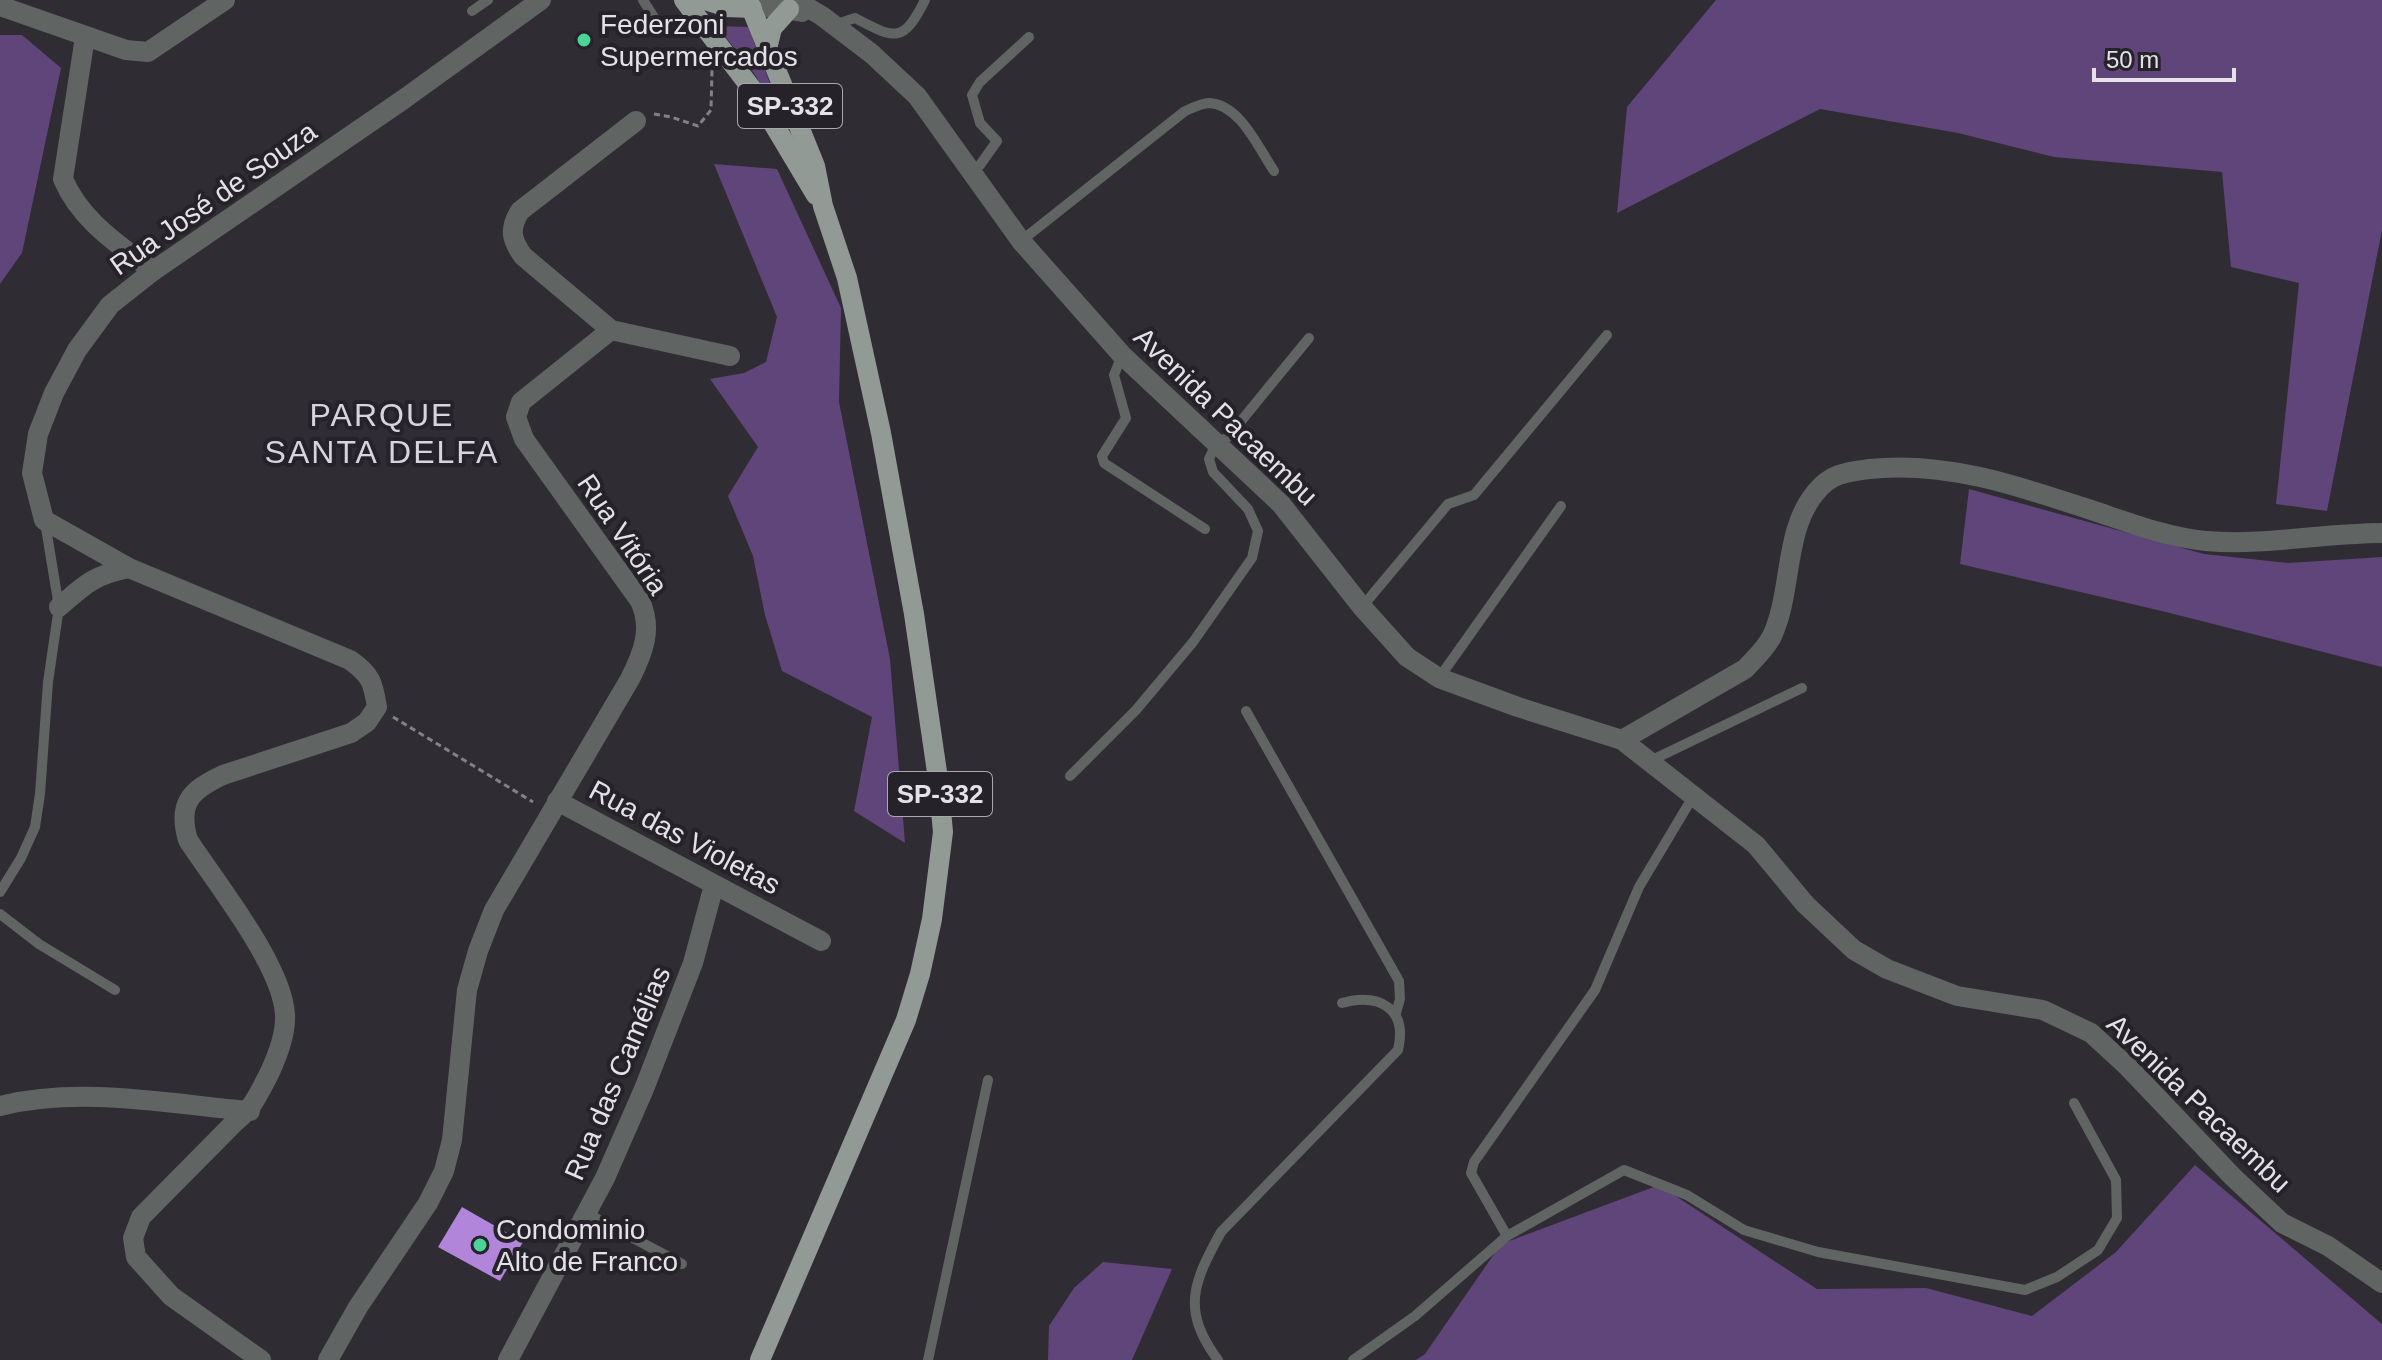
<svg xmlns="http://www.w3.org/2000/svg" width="2382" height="1360" font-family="Arial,sans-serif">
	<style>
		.green { fill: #60457a }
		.building { fill: #b185da }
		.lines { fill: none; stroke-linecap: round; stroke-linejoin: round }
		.path { stroke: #838086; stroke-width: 3; stroke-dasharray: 6 4; stroke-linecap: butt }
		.service { stroke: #606462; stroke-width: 10 }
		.minor { stroke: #606462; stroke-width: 20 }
		.tertiary { stroke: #606462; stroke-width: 20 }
		.primary { stroke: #929a95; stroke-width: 20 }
		.poi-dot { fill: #4cd39a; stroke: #252229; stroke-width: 3 }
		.labels { text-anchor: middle; stroke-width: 8; stroke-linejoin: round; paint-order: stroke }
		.shield { fill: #252229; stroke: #aba8ad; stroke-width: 2 }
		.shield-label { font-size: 26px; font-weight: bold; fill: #e4e2e6 }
		.poi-label { font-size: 28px; fill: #e4e2e6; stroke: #252229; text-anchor: start }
		.street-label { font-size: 28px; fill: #e4e2e6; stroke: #252229 }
		.quarter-label { font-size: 32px; letter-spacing: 2px; fill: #d8d4dd; stroke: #252229 }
	</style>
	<rect width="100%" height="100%" fill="#2f2c33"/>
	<g class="green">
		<path d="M1716,0H2382V230L2327,511L2276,504L2299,283L2231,267L2222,172L2054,157L1958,133L1820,109L1617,213L1627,107Z"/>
		<path d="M717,26L748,27L784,119L753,72Z"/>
		<path d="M0,35H22L61,68L22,253L0,284Z"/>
		<path d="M714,164L777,169L841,308L839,402L890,659L905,843L854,811L872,717L782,671L765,615L753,556L728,496L758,447L710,379L744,373L766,362L777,317Z"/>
		<path d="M1969,489L2204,554L2288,563L2382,557V667L2166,612L1960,564Z"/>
		<path d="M2195,1165L2382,1324V1360H1416L1425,1354L1501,1244L1659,1185L1817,1289L1926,1288L2032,1316L2116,1252Z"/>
		<path d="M1103,1262L1172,1269L1132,1360H1048L1049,1326L1074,1288Z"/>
	</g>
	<path class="building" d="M462,1207L523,1242L500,1281L438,1247Z"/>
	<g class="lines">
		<g class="path">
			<path d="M654,114L671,117L698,126L711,110L712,69"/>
			<path d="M393,717L533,802"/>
		</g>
		<g class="service">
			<path d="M643,0L660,27"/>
			<path d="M472,11L488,0"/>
			<path d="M834,25L855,18C895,39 903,44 925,0"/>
			<path d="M971,172L980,165L997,141L980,123L972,95L980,82L1029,37"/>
			<path d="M1021,241L1185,111C1192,108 1202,103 1209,103C1240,104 1259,149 1274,171"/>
			<path d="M1122,355L1114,375L1126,418L1102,456L1104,463L1205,529"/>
			<path d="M1362,607L1448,504L1474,495L1607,335"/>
			<path d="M1439,678L1561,506"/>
			<path d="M1246,711L1399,981L1400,999L1396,1013"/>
			<path d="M1650,761L1802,688"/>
			<path d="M1070,776L1136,710L1193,642L1252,558L1258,531L1248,509L1213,472L1209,459L1216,444L1228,437L1309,338"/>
			<path d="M0,892L21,858L35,827L40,794L48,682L59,607L45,522"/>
			<path d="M0,914L39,944L115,990"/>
			<path d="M586,1213L682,1264"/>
			<path d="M1507,1236L1471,1173L1474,1162L1595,990L1639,887L1694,795"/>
			<path d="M928,1360L988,1080"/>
			<path d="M1218,1360C1181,1310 1193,1283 1221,1232L1398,1050C1408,1008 1379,993 1342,1003"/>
			<path d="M1353,1360L1415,1316L1507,1236L1624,1170L1687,1195L1744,1230L1818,1252L2025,1290L2057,1277L2098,1250L2117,1218L2116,1180L2074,1103"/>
		</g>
		<g class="minor">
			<path d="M0,6L126,50L148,52L225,0"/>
			<path d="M85,37L63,179C81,221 118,244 153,271"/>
			<path d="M636,121L520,211C509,229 511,239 523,256L611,330L730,356"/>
			<path d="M59,607C85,584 94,575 129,568"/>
			<path d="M1622,740L1745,669C1754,659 1766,649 1772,636C1793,591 1783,531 1816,492C1831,473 1847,472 1869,469C1951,460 2030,490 2106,515C2138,526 2172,538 2206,541C2265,546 2323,533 2382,533"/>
			<path d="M557,801L821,941"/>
			<path d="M0,1106C81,1086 168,1104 250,1111"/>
			<path d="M261,1360L171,1296L136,1257L133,1238L141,1217L234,1123C253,1108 258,1095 269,1074C277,1057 286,1034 285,1015C283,966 216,883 188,840C177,803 191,790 223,775L351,733L367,722L377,707C373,682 371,675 350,660L129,568L44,520L32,473L38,434L54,393L77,350L110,305L153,271L404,99L541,0"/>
			<path d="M328,1360L358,1307L428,1203L444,1171L452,1140L467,990L478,951L494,910L630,679C643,653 653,629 640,601L524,439L516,417L521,402L611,330"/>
			<path d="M508,1360L605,1178L644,1089L693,963L714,885"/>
		</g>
		<g class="tertiary">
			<path d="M795,0L822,16L872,54L917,96L1021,241L1122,355L1281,504L1362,607L1407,657L1439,678L1518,707L1622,740L1756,845L1805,904L1854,950L1887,969L1957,996L2043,1010L2091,1033L2128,1067L2232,1176L2282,1223L2328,1246L2382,1283"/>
			<path d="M752,8L771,7L802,12"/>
		</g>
		<g class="primary">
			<path d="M684,0L755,93L816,195"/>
			<path d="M705,0L727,7L752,8"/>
			<path d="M748,0L815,166L823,206L847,278L881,433L914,614L938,779L943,832L932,919L920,974L906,1020L760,1360"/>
			<path d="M767,49L772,28L789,9"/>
		</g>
	</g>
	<g class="poi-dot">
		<circle cx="584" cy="40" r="8"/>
		<circle cx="480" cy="1245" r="8"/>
	</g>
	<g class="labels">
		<g class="shield">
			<rect x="738" y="84" width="104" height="44" rx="6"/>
			<rect x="888" y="772" width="104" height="44" rx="6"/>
		</g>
		<g class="shield-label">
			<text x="790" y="115">SP-332</text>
			<text x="940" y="803">SP-332</text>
		</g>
		<g class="poi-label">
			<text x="600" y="34">Federzoni<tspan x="600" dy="32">Supermercados</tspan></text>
			<text x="496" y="1239">Condominio<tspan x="496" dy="32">Alto de Franco</tspan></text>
		</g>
		<g class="street-label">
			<text transform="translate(213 198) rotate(-35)" y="10">Rua José de Souza</text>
			<text transform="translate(1226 416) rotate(44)" y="10">Avenida Pacaembu</text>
			<text transform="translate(623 534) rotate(56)" y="10">Rua Vitória</text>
			<text transform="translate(685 837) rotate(28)" y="10">Rua das Violetas</text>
			<text transform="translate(617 1073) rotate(-67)" y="10">Rua das Camélias</text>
			<text transform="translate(2199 1103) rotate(44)" y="10">Avenida Pacaembu</text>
		</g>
		<g class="quarter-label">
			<text x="382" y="426">PARQUE<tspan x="382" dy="37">SANTA DELFA</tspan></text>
		</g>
	</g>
	<path d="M2094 68v12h140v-12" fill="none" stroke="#e4e2e6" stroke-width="4"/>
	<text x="2106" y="68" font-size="24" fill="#e4e2e6" stroke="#252229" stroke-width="6" paint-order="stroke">50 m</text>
</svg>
